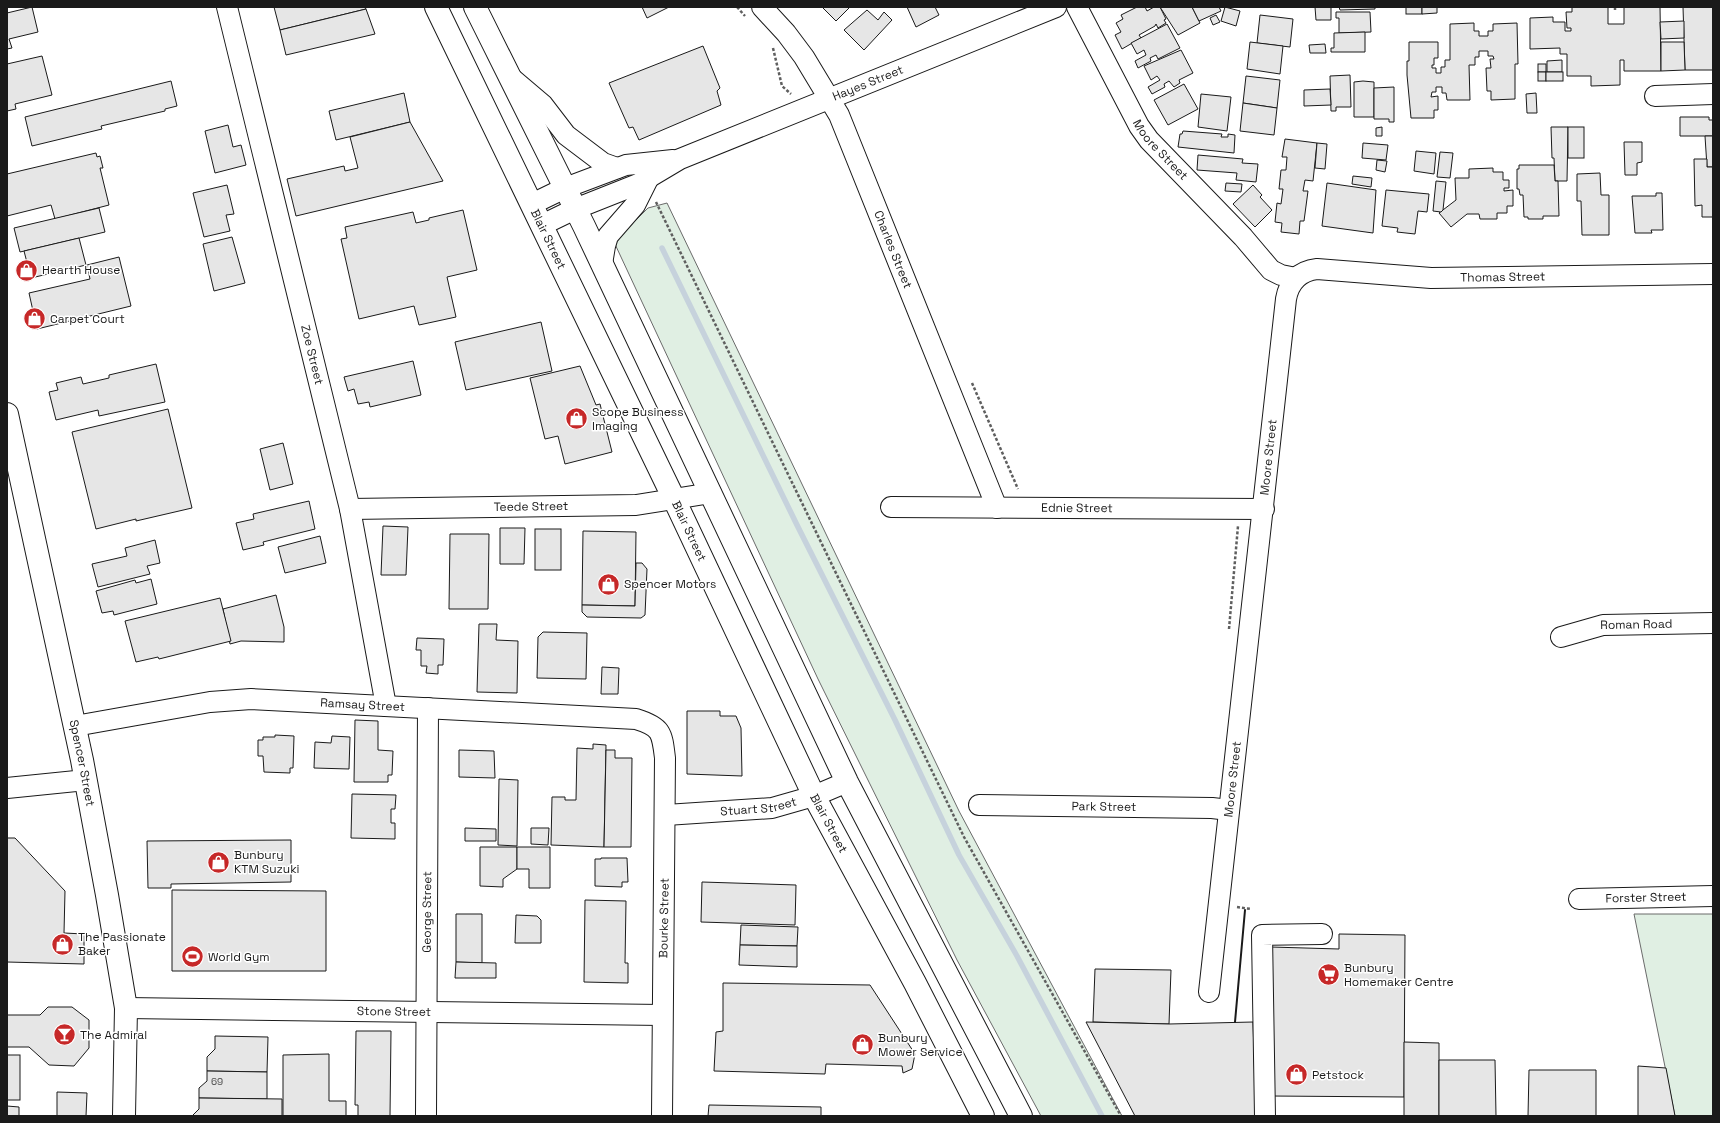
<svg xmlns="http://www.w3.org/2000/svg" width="1720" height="1123" font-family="'Space Grotesk',sans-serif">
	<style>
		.green { fill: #e0efe3; stroke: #6a6a6a }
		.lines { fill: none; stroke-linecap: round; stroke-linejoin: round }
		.stream { stroke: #c6d2dc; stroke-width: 5.5 }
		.building { fill: #e6e6e6; stroke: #1a1a1a }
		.minor-casing { stroke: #1a1a1a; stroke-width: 22 }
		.major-casing { stroke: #1a1a1a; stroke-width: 24 }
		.path { stroke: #5f5f5f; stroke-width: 2.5; stroke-dasharray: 3 2; stroke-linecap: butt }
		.minor { stroke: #fff; stroke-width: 20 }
		.major { stroke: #fff; stroke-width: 22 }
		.wall { stroke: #1a1a1a; stroke-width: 2 }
		.labels { text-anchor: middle; stroke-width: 3; stroke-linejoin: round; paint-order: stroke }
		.number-label { font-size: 10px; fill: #4d4d4d }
		.street-label { font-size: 12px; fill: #1a1a1a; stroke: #fff }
		.poi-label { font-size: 12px; fill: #1a1a1a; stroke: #fff; text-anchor: start }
	</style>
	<rect width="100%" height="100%" fill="#fff"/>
	<g class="green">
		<path d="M667,203L959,811L1122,1116H1041L957,960L818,679L614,242L648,208Z"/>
		<path d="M1634,914H1713V1116H1675Z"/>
	</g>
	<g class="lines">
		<path class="stream" d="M662,248L797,525L895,720L959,855L1017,956L1102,1116"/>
	</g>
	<g class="building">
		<path d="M32,7L38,32L9,39L12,48L7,49V13Z"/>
		<path d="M274,7H365L366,9L280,30Z"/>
		<path d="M642,7H669L647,18Z"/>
		<path d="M822,7H850L836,21Z"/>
		<path d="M907,7H935L939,15L916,27Z"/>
		<path d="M1137,7H1145L1147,11L1154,7H1160L1166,19L1164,20L1166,23L1158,28L1156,24L1155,26L1139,35L1141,38L1122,49L1115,35L1121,32L1116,23L1123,19L1121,15Z"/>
		<path d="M1160,7H1192L1200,23L1178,35Z"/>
		<path d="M1192,7H1219L1221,11L1199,21Z"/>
		<path d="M1225,7L1240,11L1236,26L1221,21Z"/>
		<path d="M1315,7H1331V20H1316Z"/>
		<path d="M1339,7H1375V9L1340,10Z"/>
		<rect x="1406" y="7" width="16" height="7"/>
		<path d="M1422,7H1437V13L1422,14Z"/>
		<path d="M1572,7H1608V24H1624V7H1660L1661,71H1624V60H1620V85L1591,86V76H1567V54H1560V48L1530,49V18L1553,17V22H1565V31H1571V28H1567L1566,12H1572Z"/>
		<path d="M1683,7H1713V70H1685Z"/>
		<path d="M366,9L375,34L286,55L280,30Z"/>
		<path d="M867,10L878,20L884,12L892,20L864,50L844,30Z"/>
		<path d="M1336,12H1370L1371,32L1339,33V18H1336Z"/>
		<path d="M1216,15L1220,22L1213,25L1210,18Z"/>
		<path d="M1260,15L1293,19L1290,47L1257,43Z"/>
		<path d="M1684,21V38L1661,39L1660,22Z"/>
		<path d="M1474,23V31H1479V36H1488V31H1493V24L1517,23L1518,64H1515V99L1491,100V91H1487L1486,68H1491L1490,59H1494L1493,56H1488V51H1479V57H1475V65H1469L1470,100H1447L1446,93H1442V87H1436V92H1432L1431,97L1438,96V110H1434V118H1411L1407,75V61H1409V42H1438V58H1434V65H1432V68H1436V73H1441V67H1445V60H1450V24Z"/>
		<path d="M1167,24L1180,48L1158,59L1156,55L1150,58L1151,61L1138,68L1135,61L1146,55L1144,50L1137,54L1131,43Z"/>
		<path d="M1365,32V52H1331V48H1334V33Z"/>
		<path d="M1250,42L1283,46L1280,74L1247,69Z"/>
		<path d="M1661,42H1684L1685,70L1661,71Z"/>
		<path d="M1325,44L1326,53H1310L1309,45Z"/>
		<path d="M703,46L720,88L717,91L721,105L639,140L633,127L629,128L609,83Z"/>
		<path d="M1181,50L1193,73L1179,80L1180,83L1174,87L1169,81L1164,84L1165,87L1152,94L1148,87L1160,80L1157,76L1151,80L1144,66Z"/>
		<path d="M42,56L52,95L15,104L16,109L7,111V64Z"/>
		<path d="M1562,60V72H1547V61Z"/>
		<rect x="1538" y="64" width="8" height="8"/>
		<rect x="1538" y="72" width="8" height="9"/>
		<rect x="1546" y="72" width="17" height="9"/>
		<path d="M1350,75L1351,107H1336V111H1331L1330,76Z"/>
		<path d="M1246,76L1280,80L1277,108L1243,103Z"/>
		<path d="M171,81L177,106L165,109V111L101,126L102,129L32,146L25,117Z"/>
		<path d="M1363,81L1374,82V117H1354V82Z"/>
		<path d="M1184,84L1198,109L1168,125L1154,100Z"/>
		<path d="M1394,87V122H1389V119H1374V88Z"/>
		<path d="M1330,89L1331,105L1304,106V90Z"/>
		<path d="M404,93L410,122L336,140L329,111Z"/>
		<path d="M1536,93L1537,113H1527L1526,94Z"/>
		<path d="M1201,94L1231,97L1227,131L1198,127Z"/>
		<path d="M1243,103L1277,108L1274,135L1240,131Z"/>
		<path d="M1680,117H1709V120H1713V136H1680Z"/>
		<path d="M410,122L443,181L296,216L287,179L344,166L345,171L358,168L350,137Z"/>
		<path d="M228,125L233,147L241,145L246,165L215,173L205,131Z"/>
		<path d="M1382,127V136H1376V128Z"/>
		<path d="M1551,127H1568L1567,181H1555L1554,158H1552Z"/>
		<rect x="1568" y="127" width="16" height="31"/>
		<path d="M1183,131L1222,134L1221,137H1228V134L1235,135L1234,153L1178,147L1180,134H1182Z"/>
		<path d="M1705,136H1713V167H1707Z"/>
		<path d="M1285,139L1317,143L1313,181L1305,180L1303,191H1308L1304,221H1300L1299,234L1281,232L1282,223L1275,222L1277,203L1281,204L1283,189H1279L1281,170H1286L1287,157H1282Z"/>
		<path d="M1624,142H1642V162L1637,163V175H1625Z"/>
		<path d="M1317,143L1327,144L1325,169L1315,168Z"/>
		<path d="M1363,143L1388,145L1386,160L1362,158Z"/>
		<path d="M1416,151L1436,153L1434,174L1414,171Z"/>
		<path d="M1440,152L1453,153L1450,178L1437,177Z"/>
		<path d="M96,153L97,157L100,156L103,168H100L109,205L55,219L51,205L7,216V174Z"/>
		<path d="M1198,155L1243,159L1242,163L1258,164L1256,182L1236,180L1237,173L1197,170Z"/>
		<path d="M1694,159H1707V167H1713V217H1702V205L1695,206Z"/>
		<path d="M1377,160L1387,161L1385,172L1376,170Z"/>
		<path d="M1519,165H1554L1555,181H1558L1559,216H1543V219H1528V217H1524L1523,195H1520L1519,189H1517V169H1519Z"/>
		<path d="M1493,168V172H1503V180H1509V188H1504V191L1513,190V206H1507V213H1497V219H1480L1479,214H1467L1451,227L1439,213L1456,200L1455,178H1469V169Z"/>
		<path d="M1600,173L1601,195H1609V235H1582L1581,201H1577V174Z"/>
		<path d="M1353,176L1372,178L1371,187L1352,184Z"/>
		<path d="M1436,181L1446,182L1443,210L1441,212L1433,211Z"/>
		<path d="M1226,183L1242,184L1241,192L1225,191Z"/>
		<path d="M1327,183L1376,190L1373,233L1322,226Z"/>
		<path d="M227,185L234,214L226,215L230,231L204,237L193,193Z"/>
		<path d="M1253,185L1262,195L1260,197L1272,210L1255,227L1233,204Z"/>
		<path d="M1386,190L1429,194L1427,212L1418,211L1415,234L1397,232L1398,228L1382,226Z"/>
		<path d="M1656,193H1662L1663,230H1651L1652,233H1635L1632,196H1656Z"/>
		<path d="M99,208L105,232L20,252L14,228Z"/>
		<path d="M463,210L477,270L447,277L456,317L419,325L414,306L359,319L341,239L347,238L345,227L413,212L416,223L429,220V218Z"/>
		<path d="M232,237L245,283L214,291L203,244Z"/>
		<path d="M79,238L86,265L31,278L24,251Z"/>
		<path d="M119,257L131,306L37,329L29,293L90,279L87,265Z"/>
		<path d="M541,322L552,371L466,390L455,342Z"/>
		<path d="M413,361L421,395L370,407L369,402L358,404L354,389L348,391L344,377Z"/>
		<path d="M156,364L165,402L99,416L98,410L56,420L49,392L58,390L56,383L81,377L83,384L109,378V375Z"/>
		<path d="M580,366L596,405L600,404L612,452L565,464L558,436L545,439L530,378Z"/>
		<path d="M168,409L192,508L136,521V519L96,529L72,432Z"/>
		<path d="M283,443L293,484L270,490L260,449Z"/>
		<path d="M309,501L315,529L263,542L264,545L243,550L236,523L254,519L253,514Z"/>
		<path d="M383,526L408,527L406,575H381Z"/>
		<path d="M500,528H525L524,564H500Z"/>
		<rect x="535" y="529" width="26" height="41"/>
		<path d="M583,531L636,532L635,606L582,605Z"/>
		<path d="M450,534H489L488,609H449Z"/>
		<path d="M320,536L326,563L285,573L278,547Z"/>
		<path d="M155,540L160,563L147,566L150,574L98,587L92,564L127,556L125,548Z"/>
		<path d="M636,563H642L647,569L645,615L641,618L587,617L582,612V605L635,606Z"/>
		<path d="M151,579L157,604L114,615L113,611L102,613L96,591L135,580L136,583Z"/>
		<path d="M276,595L284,627V642L241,641L230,644L223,609Z"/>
		<path d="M220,598L231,641L159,659L158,657L136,662L125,621Z"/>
		<path d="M479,624H497L496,640L518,641L517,693L477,692Z"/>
		<path d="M543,632L587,633L586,679L537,678L538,637Z"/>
		<path d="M417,638L444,639L443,665H438V674L426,673L427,666H421V650H416Z"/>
		<path d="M602,667L619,668L618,694H601Z"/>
		<path d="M687,711H720V716H736L741,728L742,776L687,774Z"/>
		<path d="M355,720L378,721V750L393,751L392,775H388V782H354Z"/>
		<path d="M275,735L294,736L293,768H290V773L264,772L263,756H258V740H263V737H275Z"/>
		<path d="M332,736L350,737L349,769L314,768L315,742L331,743Z"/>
		<path d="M593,744L606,745L604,847L551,845L552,797H565V800H576L577,748L593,749Z"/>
		<path d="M459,750L494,751L495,778L459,777Z"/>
		<path d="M606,750H615V758H632L631,847H604Z"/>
		<path d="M499,779L518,780L517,846L498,845Z"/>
		<path d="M352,794L396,795L395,809H391V823H395V839L351,838Z"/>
		<path d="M465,828L496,829V841H465Z"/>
		<path d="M531,828H549L548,845L531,844Z"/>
		<path d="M7,838H15L65,891L64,933L84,934V964L7,962Z"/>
		<path d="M291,840V882L171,884V888H148L147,841Z"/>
		<path d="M480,847H517V869L503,879V887L480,886Z"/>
		<path d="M517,847H550V888H529V869H517Z"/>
		<path d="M601,858H627L628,882H622V887L595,886V859H601Z"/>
		<path d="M702,882L796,885L795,925L701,922Z"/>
		<path d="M172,890L326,891V971H172Z"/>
		<path d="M585,900L626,901L625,963H628V983L584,982Z"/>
		<path d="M456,914H482V963L456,962Z"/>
		<path d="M516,915L537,916L541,920V943H515Z"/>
		<path d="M741,925L798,927L797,946L740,945Z"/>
		<path d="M1339,934L1405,935L1404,1097L1271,1096V947L1339,949Z"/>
		<path d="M740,945L797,946V967L739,965Z"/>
		<path d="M456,962L496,963V978H455Z"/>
		<path d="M1095,969L1171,970L1169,1024L1093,1022Z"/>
		<path d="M723,983L870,985L915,1054L912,1069L903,1073L902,1066L826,1064L825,1074L714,1071L716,1032L723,1031Z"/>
		<path d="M48,1007H72L89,1020V1048L74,1066L49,1065L29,1047H7V1015H40Z"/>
		<path d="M1086,1022L1169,1024L1253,1022L1256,1116H1135Z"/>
		<path d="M356,1031H391L390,1116H358V1105H355Z"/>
		<path d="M215,1036L268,1037L267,1072L207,1071V1057L215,1049Z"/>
		<path d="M1404,1042L1439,1043V1116H1404Z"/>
		<path d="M329,1054V1101H346V1116H283V1055Z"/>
		<rect x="7" y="1055" width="13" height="45"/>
		<path d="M1439,1060H1495L1496,1116H1439Z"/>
		<path d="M1638,1066L1666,1068L1675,1116H1638Z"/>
		<path d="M1529,1070H1596V1116H1528Z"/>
		<path d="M207,1071L267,1072V1099L199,1098V1088L207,1081Z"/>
		<path d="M57,1092L87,1093L86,1116H57Z"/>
		<path d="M199,1098L282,1099V1116H192L199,1109Z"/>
		<path d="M709,1105L821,1107V1116H708Z"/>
		<path d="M7,1106L19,1107V1116H7Z"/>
	</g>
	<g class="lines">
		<defs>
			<g id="minor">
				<path id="s1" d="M227,7L350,509L386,706"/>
				<path id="s2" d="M762,7L786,33L804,57L839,115L997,508"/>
				<path id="s3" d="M1077,7L1139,126L1149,140L1243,237L1271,270L1281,275L1296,278"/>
				<path d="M510,77L543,105L566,135L603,163L617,168"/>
				<path d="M1655,96L1713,94"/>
				<path d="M532,204L565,188L626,165L673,160"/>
				<path id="s4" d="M542,225L575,209L638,184L680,159L1056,7"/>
				<path d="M602,264L605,246L608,236L635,205L649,177"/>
				<path id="s5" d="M891,507L1264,509"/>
				<path id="s6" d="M350,509L636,505L711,493"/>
				<path id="s7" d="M1561,637L1603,625L1713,623"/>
				<path id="s8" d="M75,726L210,702L251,699L636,719C662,727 662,733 665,758L662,1116"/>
				<path d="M7,788L86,780"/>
				<path id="s9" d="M979,805L1212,808L1229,810"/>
				<path id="s10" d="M666,815L772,808L814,796L847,782"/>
				<path id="s11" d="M1579,899L1713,896"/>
				<path id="s12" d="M1209,992L1286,299C1289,282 1299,271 1317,269L1431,278L1713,274"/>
				<path id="s13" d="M126,1008L662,1015"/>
				<path id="s14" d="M426,1116L428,708"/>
				<path d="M1265,1116L1262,935L1322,934"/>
			</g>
			<g id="major">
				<path id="s15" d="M436,7L674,499L814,796L915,983L983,1116"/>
				<path d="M475,7L584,226L847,782L1021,1116"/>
				<path id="s16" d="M7,414L82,760L107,895L126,1008L124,1116"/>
			</g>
		</defs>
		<use href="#minor" class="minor-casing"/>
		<use href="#major" class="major-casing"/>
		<g class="path">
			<path d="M737,7L745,16"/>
			<path d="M1615,7V12"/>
			<path d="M773,48L782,86L791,94"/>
			<path d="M656,202L964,837L1121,1116"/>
			<path d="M972,383L1018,489"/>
			<path d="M1229,629L1238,526"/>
			<path d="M1237,907L1251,909"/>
		</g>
		<use href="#minor" class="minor"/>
		<use href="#major" class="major"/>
		<path class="wall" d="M1235,1022L1245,910"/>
	</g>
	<defs>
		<symbol id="shop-disc" viewBox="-11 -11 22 22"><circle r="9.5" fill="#c62828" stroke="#fff"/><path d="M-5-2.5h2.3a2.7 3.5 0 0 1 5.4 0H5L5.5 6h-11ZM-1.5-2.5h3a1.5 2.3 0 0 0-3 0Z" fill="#fff"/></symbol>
		<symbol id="stadium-disc" viewBox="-11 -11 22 22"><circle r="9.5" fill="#c62828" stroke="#fff"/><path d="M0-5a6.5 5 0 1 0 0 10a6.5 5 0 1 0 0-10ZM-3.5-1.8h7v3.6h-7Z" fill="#fff"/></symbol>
		<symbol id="supermarket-disc" viewBox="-11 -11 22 22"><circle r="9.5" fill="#c62828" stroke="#fff"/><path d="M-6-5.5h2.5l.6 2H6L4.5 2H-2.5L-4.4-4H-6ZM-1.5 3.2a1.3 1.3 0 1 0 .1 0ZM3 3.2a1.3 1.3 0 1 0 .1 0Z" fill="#fff"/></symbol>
		<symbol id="bar-disc" viewBox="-11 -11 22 22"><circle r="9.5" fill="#c62828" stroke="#fff"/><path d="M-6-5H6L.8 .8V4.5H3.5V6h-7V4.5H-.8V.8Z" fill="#fff"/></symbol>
	</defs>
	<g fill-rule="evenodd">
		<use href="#shop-disc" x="14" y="258" width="25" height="25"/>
		<use href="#shop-disc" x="22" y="306" width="25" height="25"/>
		<use href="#shop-disc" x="564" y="406" width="25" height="25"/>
		<use href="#shop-disc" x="596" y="572" width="25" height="25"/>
		<use href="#shop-disc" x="206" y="850" width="25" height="25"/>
		<use href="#shop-disc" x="50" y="932" width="25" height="25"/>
		<use href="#stadium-disc" x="180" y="944" width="25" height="25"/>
		<use href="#supermarket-disc" x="1316" y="962" width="25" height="25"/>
		<use href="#bar-disc" x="52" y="1022" width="25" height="25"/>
		<use href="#shop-disc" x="850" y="1032" width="25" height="25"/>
		<use href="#shop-disc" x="1284" y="1062" width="25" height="25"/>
	</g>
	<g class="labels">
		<g class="number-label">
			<text x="217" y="1085">69</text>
		</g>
		<g class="street-label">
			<text dy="4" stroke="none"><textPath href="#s4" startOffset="356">Hayes Street</textPath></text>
			<text dy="4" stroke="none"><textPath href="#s3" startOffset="166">Moore Street</textPath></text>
			<text dy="4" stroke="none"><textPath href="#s15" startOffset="258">Blair Street</textPath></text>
			<text dy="4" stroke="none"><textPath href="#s2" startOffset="278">Charles Street</textPath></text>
			<text dy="4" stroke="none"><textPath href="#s12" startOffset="930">Thomas Street</textPath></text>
			<text dy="4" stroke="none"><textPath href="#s1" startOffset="358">Zoe Street</textPath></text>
			<text dy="4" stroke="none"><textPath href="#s12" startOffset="538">Moore Street</textPath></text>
			<text dy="4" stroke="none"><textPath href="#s6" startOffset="181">Teede Street</textPath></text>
			<text dy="4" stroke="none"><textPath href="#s5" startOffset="186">Ednie Street</textPath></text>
			<text dy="4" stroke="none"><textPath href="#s15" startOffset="582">Blair Street</textPath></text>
			<text dy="4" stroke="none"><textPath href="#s7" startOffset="77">Roman Road</textPath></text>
			<text dy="4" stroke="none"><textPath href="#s8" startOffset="290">Ramsay Street</textPath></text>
			<text dy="4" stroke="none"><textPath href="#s16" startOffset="357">Spencer Street</textPath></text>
			<text dy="4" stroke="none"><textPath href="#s12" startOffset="214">Moore Street</textPath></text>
			<text dy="4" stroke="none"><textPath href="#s10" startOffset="93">Stuart Street</textPath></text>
			<text dy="4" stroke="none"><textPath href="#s9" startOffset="125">Park Street</textPath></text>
			<text dy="4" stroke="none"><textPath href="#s15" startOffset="906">Blair Street</textPath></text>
			<text dy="4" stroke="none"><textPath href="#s11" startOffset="67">Forster Street</textPath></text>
			<text dy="4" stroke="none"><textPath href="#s14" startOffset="204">George Street</textPath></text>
			<text transform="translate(664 918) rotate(-89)" y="4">Bourke Street</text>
			<text dy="4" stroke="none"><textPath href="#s13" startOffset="268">Stone Street</textPath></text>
		</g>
		<g class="poi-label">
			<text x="42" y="274">Hearth House</text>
			<text x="50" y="323">Carpet Court</text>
			<text x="592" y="416">Scope Business<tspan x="592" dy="14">Imaging</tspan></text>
			<text x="624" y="588">Spencer Motors</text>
			<text x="234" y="859">Bunbury<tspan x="234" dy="14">KTM Suzuki</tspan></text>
			<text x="78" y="941">The Passionate<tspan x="78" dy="14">Baker</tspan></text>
			<text x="208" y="961">World Gym</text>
			<text x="1344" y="972">Bunbury<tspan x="1344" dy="14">Homemaker Centre</tspan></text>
			<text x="80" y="1039">The Admiral</text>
			<text x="878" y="1042">Bunbury<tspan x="878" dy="14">Mower Service</tspan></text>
			<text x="1312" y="1079">Petstock</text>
		</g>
	</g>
	<rect width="1720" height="1123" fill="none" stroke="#1a1a1a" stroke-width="16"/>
</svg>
